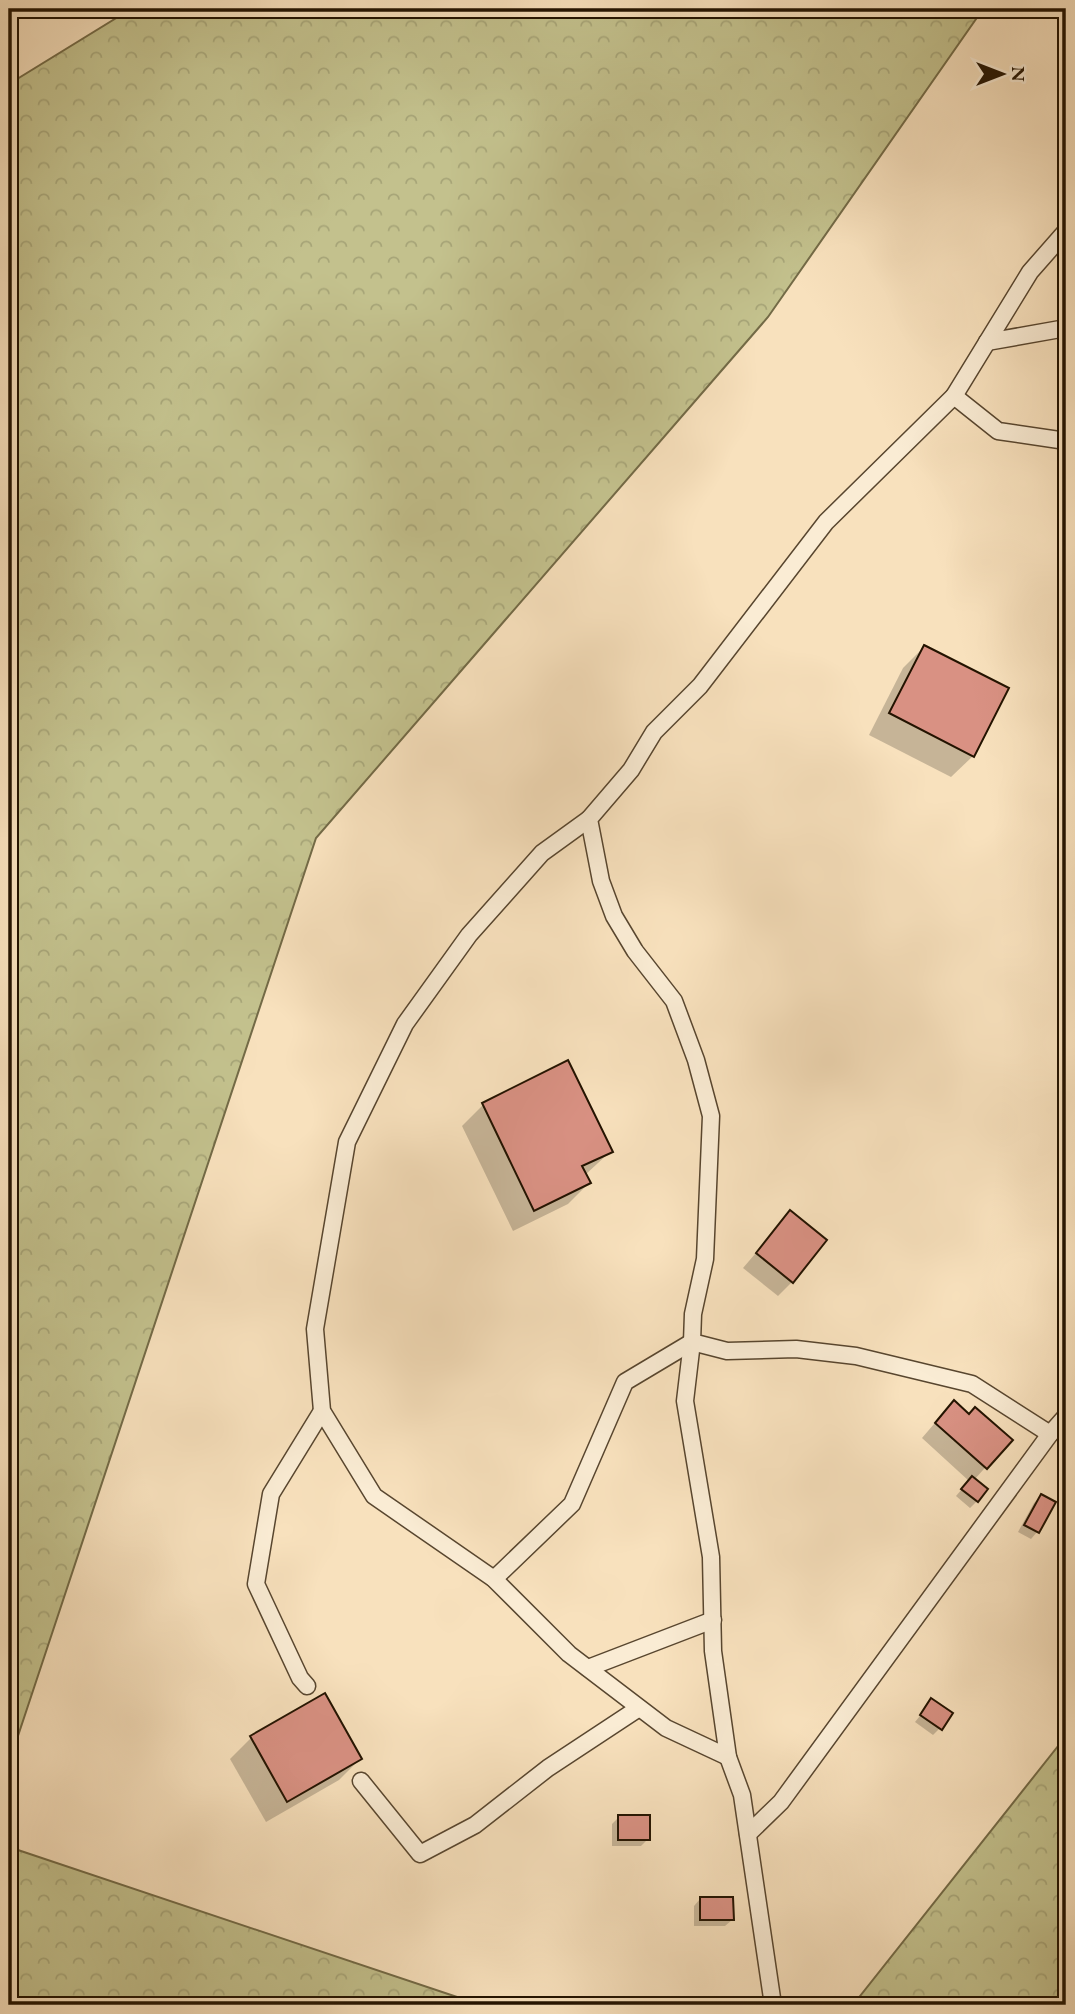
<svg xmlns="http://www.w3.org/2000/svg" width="1075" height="2014" font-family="'EB Garamond',serif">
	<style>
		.forest { fill: url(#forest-crowns); stroke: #736a46; stroke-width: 2 }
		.shadow { fill: #0003 }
		.building { fill: #d99183; stroke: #231300; stroke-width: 2 }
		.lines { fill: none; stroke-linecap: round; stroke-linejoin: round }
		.lane-casing { stroke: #58462f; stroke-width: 19 }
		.lane { stroke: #faecd4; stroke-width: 16 }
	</style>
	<defs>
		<pattern id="forest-crowns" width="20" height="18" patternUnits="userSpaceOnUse" patternTransform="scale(1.75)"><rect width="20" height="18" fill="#c3c18d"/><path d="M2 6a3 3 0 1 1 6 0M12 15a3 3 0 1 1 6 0" fill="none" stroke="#a7a578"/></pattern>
	</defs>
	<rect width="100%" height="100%" fill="#f8e1bd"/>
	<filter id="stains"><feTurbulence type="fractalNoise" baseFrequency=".00286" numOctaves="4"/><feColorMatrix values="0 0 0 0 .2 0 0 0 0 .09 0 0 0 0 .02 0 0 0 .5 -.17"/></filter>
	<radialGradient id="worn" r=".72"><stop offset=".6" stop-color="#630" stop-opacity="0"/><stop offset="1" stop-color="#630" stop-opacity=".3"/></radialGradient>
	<g class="forest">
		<path d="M131,9H983L768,317L316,838L9,1763V84Z"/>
		<path d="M1066,1736V2005H853Z"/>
		<path d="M9,1847L481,2005H9Z"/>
	</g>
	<g class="shadow">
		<path d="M924,647L973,756L951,777L869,735L903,668Z"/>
		<path d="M483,1105L611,1151L585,1175L589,1183L568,1204L513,1231L462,1126Z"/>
		<path d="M790,1213L792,1282L778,1296L743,1268Z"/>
		<path d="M968,1416L1010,1440L974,1480L977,1501L970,1508L956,1496L969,1481L922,1438L940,1417Z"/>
		<path d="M1041,1496L1037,1532L1031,1539L1018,1532L1034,1503Z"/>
		<path d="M932,1701L940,1728L933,1735L915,1722Z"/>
		<path d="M251,1738L360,1759L339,1780L266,1822L230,1759Z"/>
		<path d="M619,1817L648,1839L641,1846H612V1824Z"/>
		<path d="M700,1899L732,1920L725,1926H694V1906Z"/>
	</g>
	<g class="building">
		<path d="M924,645L1009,688L974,757L889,713Z"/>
		<path d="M568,1060L613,1152L582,1166L591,1183L534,1211L482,1103Z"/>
		<path d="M790,1210L827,1240L793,1283L756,1253Z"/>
		<path d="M954,1400L969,1414L975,1407L1013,1440L987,1469L935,1423Z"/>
		<path d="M972,1476L988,1489L978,1502L961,1489Z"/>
		<path d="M1041,1494L1056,1502L1039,1533L1024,1525Z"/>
		<path d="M325,1693L362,1759L287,1802L250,1736Z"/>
		<path d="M931,1698L953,1713L942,1730L920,1715Z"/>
		<rect x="618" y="1815" width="32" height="25"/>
		<path d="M700,1897H733L734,1920H700Z"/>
	</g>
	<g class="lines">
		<defs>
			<g id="lane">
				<path d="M987,342L1066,328"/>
				<path d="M954,396L998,431L1066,441"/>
				<path d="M589,819L542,853L469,935L405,1024L347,1142L315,1329L322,1411L374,1496L494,1579L569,1654L666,1728L728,1757"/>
				<path d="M692,1342L685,1401L711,1557L713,1651L728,1757L742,1795L773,2005"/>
				<path d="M1050,1434L972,1384L856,1356L796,1349L727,1351L692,1342L693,1314L705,1259L711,1116L696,1060L674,1001L635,951L614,916L601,881L589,819L631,770L654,732L700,686L826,522L954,396L1030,272L1066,231"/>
				<path d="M494,1579L572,1504L625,1382L692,1342"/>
				<path d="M588,1668L713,1620"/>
				<path d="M307,1686L300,1678L256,1584L271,1494L322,1411"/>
				<path d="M361,1781L420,1854L475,1825L548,1768L639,1708"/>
				<path d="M748,1834L781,1802L1050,1434L1066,1416"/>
			</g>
		</defs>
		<use href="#lane" class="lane-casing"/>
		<use href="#lane" class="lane"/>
	</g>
	<rect width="1075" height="2014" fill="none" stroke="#f8e1bd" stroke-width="35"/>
	<rect x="10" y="10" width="1054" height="1993" fill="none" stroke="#231300" stroke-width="3.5"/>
	<rect x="18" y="18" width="1040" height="1979" fill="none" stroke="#231300" stroke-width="2"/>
	<g transform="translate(1002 74) rotate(90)" stroke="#faecd4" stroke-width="5" paint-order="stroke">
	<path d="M0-5L12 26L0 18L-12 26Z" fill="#231300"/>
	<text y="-10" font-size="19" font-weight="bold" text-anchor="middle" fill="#231300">N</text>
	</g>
	<rect width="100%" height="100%" filter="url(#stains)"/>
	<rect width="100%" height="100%" fill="url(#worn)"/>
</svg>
